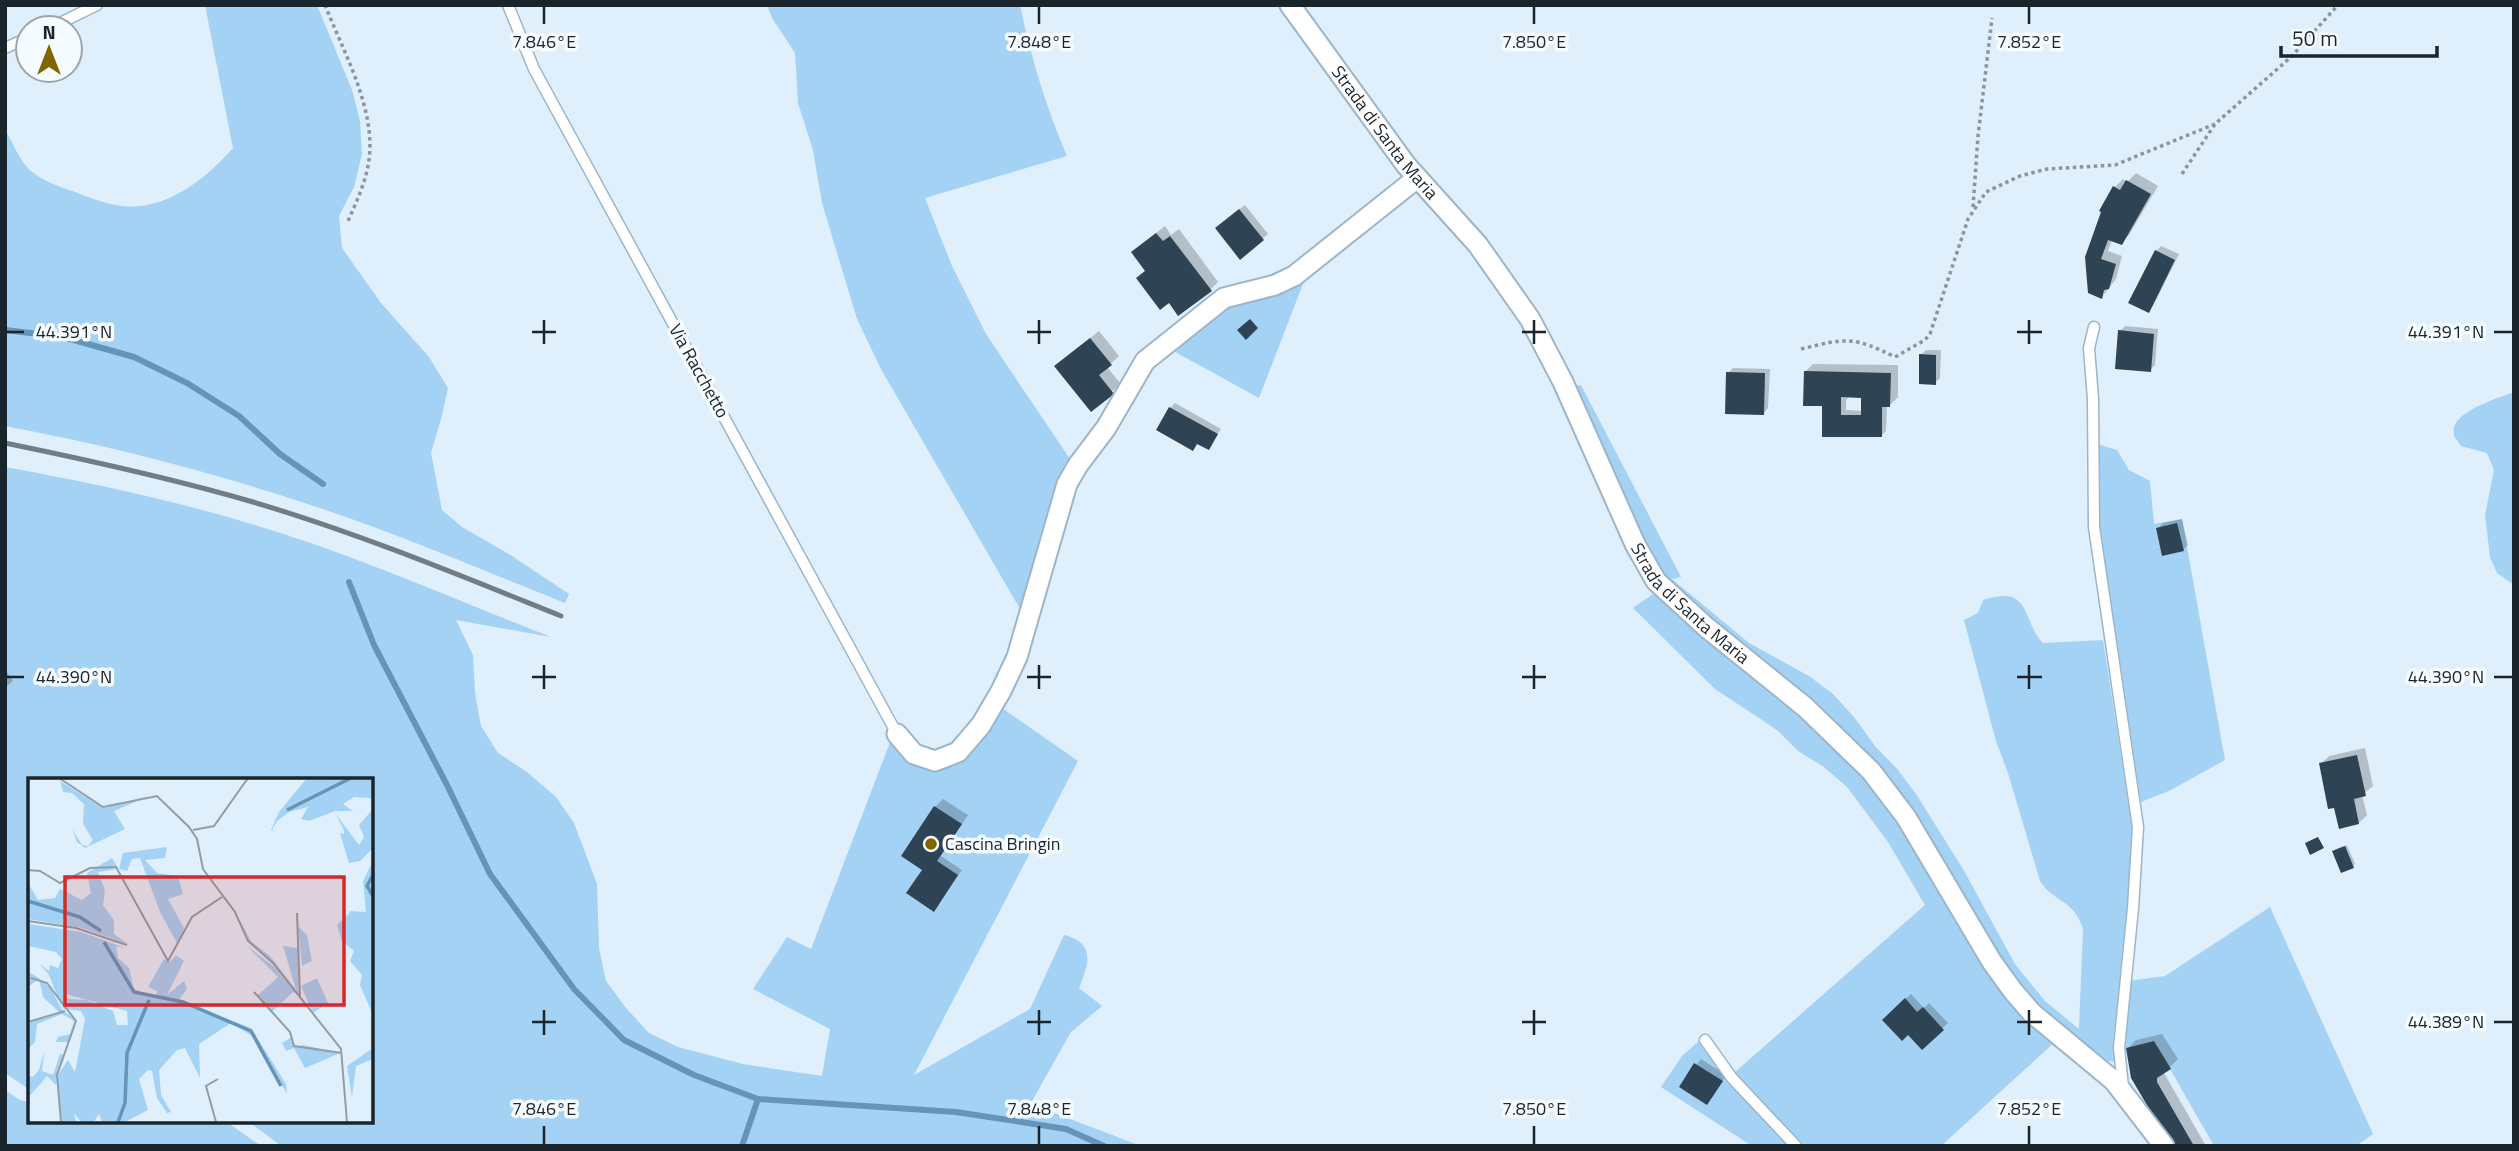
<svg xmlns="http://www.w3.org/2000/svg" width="2519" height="1151" font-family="'Titillium Web',sans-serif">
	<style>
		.green { fill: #a4d2f4 }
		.shadow { fill: #0003; fill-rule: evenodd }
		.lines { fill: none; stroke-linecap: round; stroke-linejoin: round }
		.stream { stroke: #6495b8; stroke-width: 6 }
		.building { fill: #2e4353; fill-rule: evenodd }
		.lane-casing { stroke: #9db5c8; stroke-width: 13 }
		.street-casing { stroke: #9db5c8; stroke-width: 23 }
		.path { stroke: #8996a0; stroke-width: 3.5; stroke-dasharray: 3.5 3.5; stroke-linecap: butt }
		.lane { stroke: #fff; stroke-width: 10 }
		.street { stroke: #fff; stroke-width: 19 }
		.rail { stroke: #707d86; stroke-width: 5 }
		.ticks { fill: none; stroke: #1a242b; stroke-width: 2.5 }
		.poi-dot { fill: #816600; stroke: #f5fbff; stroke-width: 2.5 }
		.labels { text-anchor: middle; stroke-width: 7; stroke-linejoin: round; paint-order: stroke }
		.street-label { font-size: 18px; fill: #1a242b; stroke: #f5fbff }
		.poi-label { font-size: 18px; fill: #1a242b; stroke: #f5fbff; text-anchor: start }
		.inset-river { fill: none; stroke: #6495b8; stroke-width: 3.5 }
		.inset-road { fill: none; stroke: #909ea8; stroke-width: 2 }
		.view { fill: #d62828; fill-opacity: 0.15; stroke: #d62828; stroke-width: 3.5 }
		.inset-edge { fill: none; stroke: #1a242b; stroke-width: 3.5 }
		.ticks-label { font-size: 18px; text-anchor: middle; fill: #1a242b; stroke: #f5fbff; stroke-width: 7; stroke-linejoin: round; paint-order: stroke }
	</style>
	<rect width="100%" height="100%" fill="#dfeffb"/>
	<g class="green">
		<path d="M205,5H317L352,90L360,121L362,154L354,187L339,216L342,248L381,303L429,357L448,388L441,419L431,453L442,510L462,527L512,556L569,594L565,603C485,571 405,537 323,509C219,474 113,446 5,426V130C12,141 18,157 27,167C37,179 60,187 75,192C90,198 106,204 122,206C166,211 206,179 233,148Z"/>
		<path d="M767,5H1020C1031,58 1046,107 1067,156L925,198L952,266L986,334L1072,462L1023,614L882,371L857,319L822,203L813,150L798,103L795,53L772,18Z"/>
		<path d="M1306,276L1259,398L1168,348L1211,313Z"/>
		<path d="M1581,385L1681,577L1672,579L1749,643L1809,676L1833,694L1854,717L1875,746L1898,770L1916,794L1963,869L2015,964L2045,1001L2079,1029L2083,929C2074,899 2054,903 2040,881L2008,773L1996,741L1964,620L1978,613L1983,600C2033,583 2022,623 2043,643L2103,640L2132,827L2129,906L2113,1042L2114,1062L2094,1058L2025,999L1912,817L1659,576L1575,386Z"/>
		<path d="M2514,392V585L2497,573L2490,557L2485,515L2494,470L2487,453L2461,446L2454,436C2454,432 2453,428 2455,425C2462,409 2498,398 2514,392Z"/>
		<path d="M2097,444L2117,450L2129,470L2150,481L2154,524L2182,519L2225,760L2171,790L2141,802L2098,521Z"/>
		<path d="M5,467C87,482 169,499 248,523C351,553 451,598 551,637L456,620L473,655L475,693L481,726L498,753L527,772L556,797L574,823L597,884L599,948L606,981L626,1008L649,1033L678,1047L743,1064L822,1076L830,1029L753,989L787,937L811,949L892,737L930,766L999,706L1078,761L914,1075L1030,1009L1064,935C1096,943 1089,964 1079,988L1102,1006L1071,1032L1028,1108L1057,1114L1141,1146H281L248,1121H371V780H30V1090L5,1073Z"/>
		<path d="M1656,592L1776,692L1854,761L2057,1040L1941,1146H1803L1735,1072L1925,905L1888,842L1847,787L1824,767L1798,751L1777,730L1715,689L1633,608Z"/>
		<path d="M2270,907L2373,1134L2356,1146H2214L2154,1041L2126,1048L2128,981L2165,976Z"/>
		<path d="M1700,1040L1729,1080L1787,1144L1783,1146H1752L1661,1087L1682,1056Z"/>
		<path d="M5,1090L20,1100L30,1102V1121H225L261,1146H5Z"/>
	</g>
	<g class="shadow">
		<path d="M2136,173L2158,186L2129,235L2121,243L2112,240L2108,251L2122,256L2116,279L2102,297L2090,292L2115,187L2123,179L2127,182Z"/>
		<path d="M1245,205L1268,234L1240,257L1222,223Z"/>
		<path d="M1165,226L1171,235L1179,229L1218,282L1210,290L1169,301L1138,278L1146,270L1141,245Z"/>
		<path d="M2161,246L2179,254L2153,306L2148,311L2156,251Z"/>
		<path d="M2125,326L2158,329L2155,365L2150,370L2120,331Z"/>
		<path d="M1099,331L1119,356L1107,367L1121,384L1091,409L1065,358Z"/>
		<path d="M1926,350H1941L1940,378L1935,383L1921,355Z"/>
		<path d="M1813,364L1898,365V397L1890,405H1887L1886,431L1881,436L1824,435V405L1805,372ZM1863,396V411L1846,410V400L1849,397Z"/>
		<path d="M1733,368L1770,369L1768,408L1763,414L1728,373Z"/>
		<path d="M1175,403L1221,429L1208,448L1170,408Z"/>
		<path d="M2182,519L2188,545L2183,550L2158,528L2163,523Z"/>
		<path d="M5,669L13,681L5,688Z"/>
		<path d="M2365,748L2373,786L2362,795L2367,815L2359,823L2321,764L2329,756Z"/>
		<path d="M943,799L968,815L941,856L962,870L934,910L924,869L935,807Z"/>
		<path d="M2347,845L2355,864L2353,867L2336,849Z"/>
		<path d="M1911,994L1924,1008L1929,1003L1948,1023L1922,1048L1908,1033L1884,1020Z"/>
		<path d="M2162,1034L2178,1059L2164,1073L2206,1146H2176L2128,1048L2136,1040Z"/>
		<path d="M1701,1059L1726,1075L1712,1098L1681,1086Z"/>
	</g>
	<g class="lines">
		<g class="stream">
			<path d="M5,330L63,337L134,357L187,383L239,416L280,454L323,484"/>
			<path d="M349,582L374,645L447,785L490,874L574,989L624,1040L694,1075L758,1099L956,1112L1066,1129L1104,1146"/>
			<path d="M742,1146L758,1099"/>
		</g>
	</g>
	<g class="building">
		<path d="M2126,180L2151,194L2122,245L2108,240L2101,259L2116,264L2109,289L2104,290L2102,299L2088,293L2085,257L2101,212L2099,211L2113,186L2120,190Z"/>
		<path d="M1239,209L1264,240L1240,260L1215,228Z"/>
		<path d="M1156,233L1163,241L1170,236L1212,291L1178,316L1169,303L1160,310L1136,278L1145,271L1131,252Z"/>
		<path d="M2155,250L2175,260L2149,313L2128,303Z"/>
		<path d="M1250,319L1258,328L1246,340L1237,330Z"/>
		<path d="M2118,330L2154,334L2151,372L2115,369Z"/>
		<path d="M1090,338L1112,365L1099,375L1114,394L1091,412L1054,366Z"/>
		<path d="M1919,354L1936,355V385L1919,384Z"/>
		<path d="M1804,371L1891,373L1890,407H1882V437H1822V406H1803ZM1841,397L1861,398V415H1841Z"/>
		<path d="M1726,372L1765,373L1764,415L1725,414Z"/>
		<path d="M1169,407L1218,434L1209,450L1197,444L1193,451L1156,430Z"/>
		<path d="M2177,523L2184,551L2162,556L2156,528Z"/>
		<path d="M2357,755L2366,796L2354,799L2359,824L2339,829L2334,808L2328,809L2319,763Z"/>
		<path d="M934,806L962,824L937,861L958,875L934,912L906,893L922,870L901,856Z"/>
		<path d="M2318,837L2324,848L2310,855L2305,843Z"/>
		<path d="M2345,846L2354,868L2341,873L2332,851Z"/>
		<path d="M1905,998L1917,1012L1923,1007L1944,1030L1922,1050L1908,1035L1902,1041L1882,1020Z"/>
		<path d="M2154,1041L2171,1069L2157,1078V1082L2194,1146H2174L2167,1139L2131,1078L2126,1048Z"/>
		<path d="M1694,1063L1723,1081L1707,1105L1679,1087Z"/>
	</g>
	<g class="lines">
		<defs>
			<g id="lane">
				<path d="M508,5L534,69L897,734"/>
				<path d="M50,28L97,5"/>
				<path d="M5,48L28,38"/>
				<path d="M2094,327L2089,348L2093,399L2094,527L2138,827L2133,908L2119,1048L2123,1087"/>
				<path d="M1705,1040L1732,1078L1796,1146"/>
			</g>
			<g id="street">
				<path id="s1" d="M1290,5L1406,165L1478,245L1530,319L1563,382L1635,544L1656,581L1706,627L1805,707L1871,771L1906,817L1992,962L2013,991L2032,1013L2114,1081L2164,1146"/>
				<path d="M897,734L914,754L935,761L958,752L981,725L1001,691L1017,657L1067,484L1078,465L1106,428L1145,361L1224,298L1275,285L1294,276L1417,178"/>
			</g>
		</defs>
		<use href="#lane" class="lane-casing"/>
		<use href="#street" class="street-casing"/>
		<g class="path">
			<path d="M325,5C343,51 376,109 369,160C366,181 357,201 348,221"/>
			<path d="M2182,174L2215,124L2291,57L2338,5"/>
			<path d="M1973,207L1978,136L1992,18"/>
			<path d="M1801,349C1846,338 1853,336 1895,357L1925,340L1930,334L1968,219L1986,192L2020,176L2047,169L2115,165L2215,124"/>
		</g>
		<use href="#lane" class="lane"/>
		<use href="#street" class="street"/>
		<path class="rail" d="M5,443C88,460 171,478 253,502C358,533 459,575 561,616"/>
	</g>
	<path class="ticks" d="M544,7V24M1039,7V24M1534,7V24M2029,7V24M544,320V344M1039,320V344M1534,320V344M2029,320V344M7,332H24M532,332H556M1027,332H1051M1522,332H1546M2017,332H2042M2494,332H2512M544,665V689M1039,665V689M1534,665V689M2029,665V689M7,677H24M532,677H556M1027,677H1051M1522,677H1546M2017,677H2042M2494,677H2512M544,1010V1035M1039,1010V1035M1534,1010V1035M2029,1010V1035M532,1022H556M1027,1022H1051M1522,1022H1546M2017,1022H2042M2494,1022H2512M544,1126V1144M1039,1126V1144M1534,1126V1144M2029,1126V1144"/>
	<circle class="poi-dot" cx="931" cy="844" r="7"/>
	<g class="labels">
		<g class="street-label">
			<text dy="6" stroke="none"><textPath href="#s1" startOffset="159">Strada di Santa Maria</textPath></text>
			<text transform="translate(699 371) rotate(61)" y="6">Via Racchetto</text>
			<text dy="6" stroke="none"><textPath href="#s1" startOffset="726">Strada di Santa Maria</textPath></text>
		</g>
		<g class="poi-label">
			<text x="945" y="850">Cascina Bringin</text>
		</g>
	</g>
	<g transform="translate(28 778)">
		<rect width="345" height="345" fill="#dfeffb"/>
		<path d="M279,0H345V20L326,19L315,26L325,33H307L281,43L273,41L280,29L261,34L249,43L244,52L248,55L243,52L251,34ZM32,3L75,30L121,18L86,33L97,51L57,70L49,64L44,51L54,67L60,68L65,62L55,46L56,26L44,15L35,14ZM345,31L344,71L332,83L321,85L312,55L316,56V52L307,35L331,67L336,59L331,47ZM139,69L137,80L117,82L129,95L150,98L155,116L140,121L156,150L150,167L132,134L112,80L104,81L99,93L91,91L95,75ZM84,80L90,90L73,88L89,91L70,94L77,112L75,127L86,142V156L100,166L54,150L0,141V105L10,122L27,120L32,111L54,122L63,115L59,95ZM345,83V237L332,207L334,197L322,183L326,173L314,163L309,147L323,133L338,134L335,103ZM212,142L223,163L243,179L268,212L255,168L270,170L271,217L265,214L244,234L229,218L250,199L218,167L248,190L258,205L249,190L221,163ZM0,146L53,154L98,170L88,168L90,180L101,190L106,211L119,217L128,218L129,213L120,209L136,181L142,184L148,177L156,183L139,217L156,203L159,211L151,222L223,250L258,306L259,316L226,259L203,245L171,266L172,300L157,270L149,272L131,292L133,317L143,334L139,335L129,320L124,293L120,292L111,301L120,332L97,344H74L71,336L66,344H53L46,335L48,344H34L29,298L40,282L47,294L57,241L53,233L36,231L32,225L21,197L11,185L21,193L22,187L30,190L34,181L28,174L0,168ZM34,215L99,233L100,247H89L85,233L58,222L39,221ZM270,148L279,157L284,183L274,188ZM0,194L11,200L23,211L35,233L31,234L15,219L11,201L0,209ZM289,200L300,225L285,235L273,208ZM37,234L47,241L41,264H28L30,259L42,256L46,243L34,236L9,246L7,264L0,271V245ZM264,259L266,269L275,267L312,275L277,290L266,270L258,273L254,265ZM345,270V281L328,288L324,319L319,288ZM16,274L14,293L25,297L32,276L35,277L28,307L19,298L0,320V298L5,299L11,292Z" fill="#a4d2f4" fill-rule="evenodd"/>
		<path class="inset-river" d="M259,32L323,0M345,97L339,108L345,118M0,123L52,139L73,153M76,164L106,214L155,224L223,253L253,308M90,344L97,325L99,275L121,222"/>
		<path class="inset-road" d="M31,0L75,29L129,18L161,49L169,61L175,91L207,134L220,163L245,185L313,271L319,344M165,52L186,48L220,0M0,92L12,93L32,105L62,90L88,89L140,183L164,139L194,119M269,135L272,220M0,143L48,150L99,167M3,200L19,205L48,243L29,297L33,344M226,214L262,254L266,268L314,275M0,244L37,233M188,344L178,308L190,301"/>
		<path class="view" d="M37,99H316V227H37Z"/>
		<rect width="345" height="345" class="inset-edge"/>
	</g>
	<g class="ticks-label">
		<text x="544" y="48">7.846°E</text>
		<text x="1039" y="48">7.848°E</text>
		<text x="1534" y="48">7.850°E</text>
		<text x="2029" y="48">7.852°E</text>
		<text x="74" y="338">44.391°N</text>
		<text x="2446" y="338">44.391°N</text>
		<text x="74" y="683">44.390°N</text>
		<text x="2446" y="683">44.390°N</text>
		<text x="2446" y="1028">44.389°N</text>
		<text x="544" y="1115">7.846°E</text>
		<text x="1039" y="1115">7.848°E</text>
		<text x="1534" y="1115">7.850°E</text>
		<text x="2029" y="1115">7.852°E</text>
	</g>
	<rect width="2519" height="1151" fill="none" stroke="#1a242b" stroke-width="14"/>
	<g transform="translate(49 49)"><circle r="33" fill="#f5fbff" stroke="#9da5aa" stroke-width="2"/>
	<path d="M0-5L12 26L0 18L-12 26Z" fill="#816600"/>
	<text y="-10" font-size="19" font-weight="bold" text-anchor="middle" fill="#1a242b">N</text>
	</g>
	<path d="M2281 46v10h156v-10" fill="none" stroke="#1a242b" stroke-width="3.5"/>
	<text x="2292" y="46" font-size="21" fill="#1a242b" stroke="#f5fbff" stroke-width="5" paint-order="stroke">50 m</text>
</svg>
